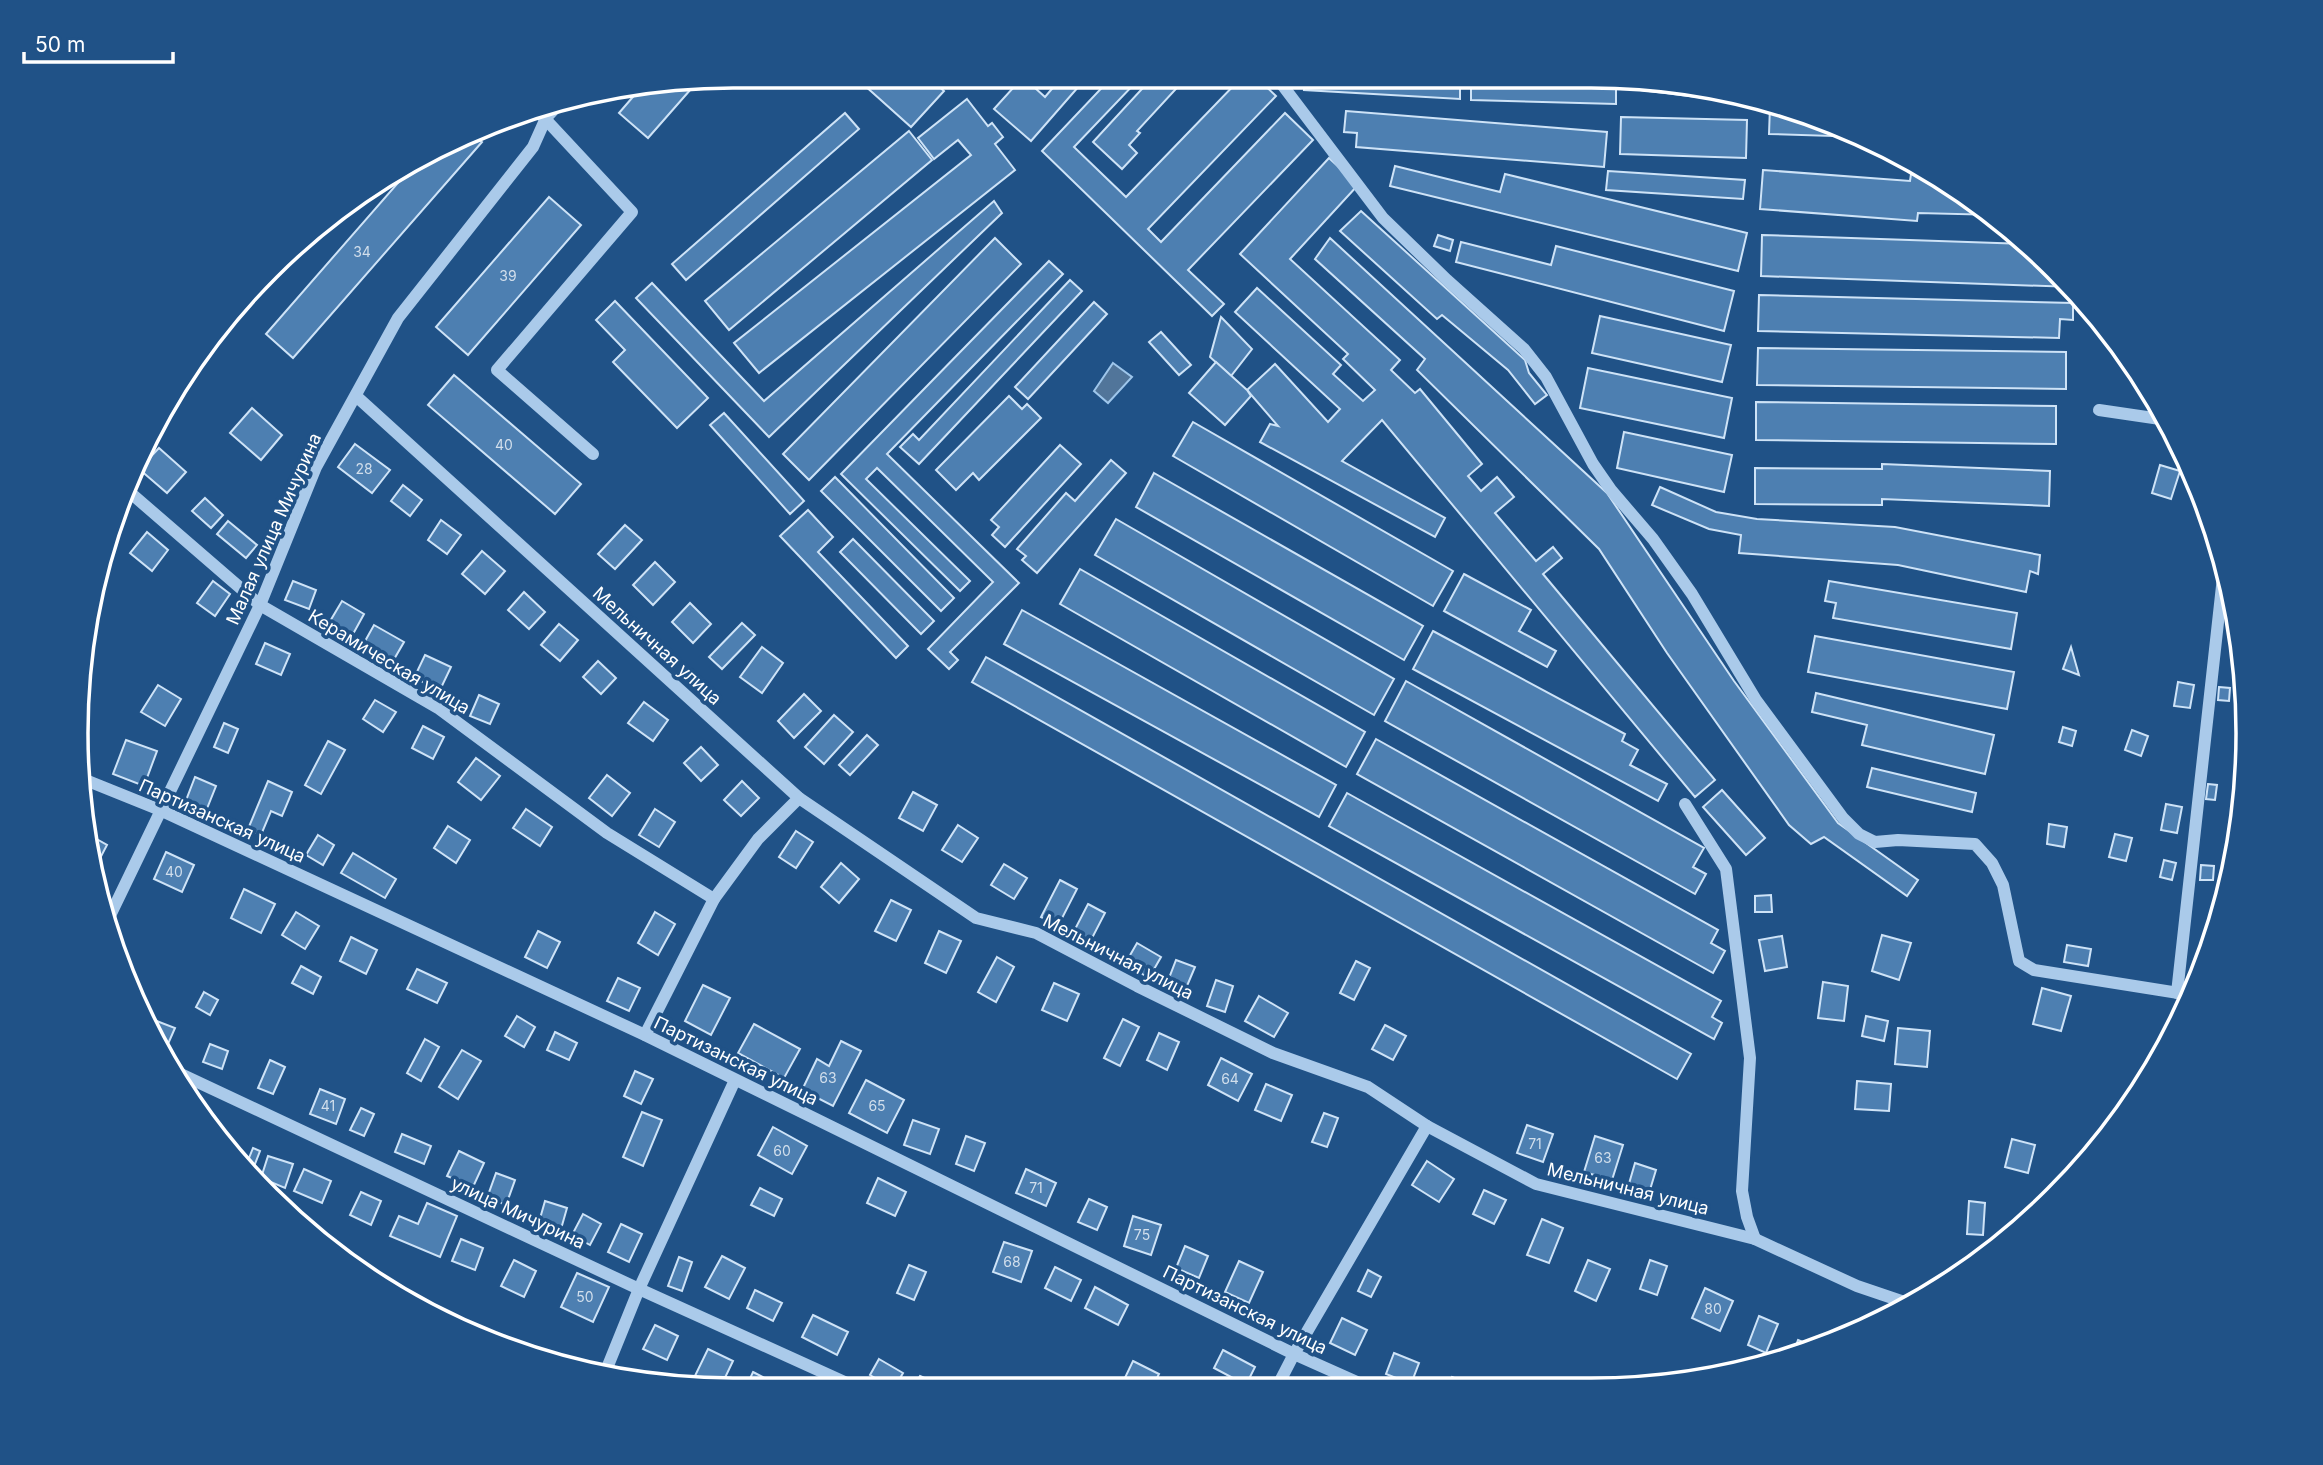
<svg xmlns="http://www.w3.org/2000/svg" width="2323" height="1465" font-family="Inter,sans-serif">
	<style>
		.water { fill: #51759a; stroke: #9ec6eb; stroke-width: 2 }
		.building { fill: #4d7fb1; stroke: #cee3f7; stroke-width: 2 }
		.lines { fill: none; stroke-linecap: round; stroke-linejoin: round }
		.minor { stroke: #aacaea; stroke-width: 12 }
		.labels { text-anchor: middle; stroke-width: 7; stroke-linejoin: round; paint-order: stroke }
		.number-label { font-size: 14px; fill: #d2dfec }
		.street-label { font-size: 18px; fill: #fff; stroke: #205287 }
		.rim { fill: none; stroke: #fff; stroke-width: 3.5 }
	</style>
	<rect width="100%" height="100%" fill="#205287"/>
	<path class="water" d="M1113,363L1132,377L1108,403L1094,391Z"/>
	<g class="building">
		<path d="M854,76H927L944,91L911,127Z"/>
		<path d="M1023,77L1045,97L1062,77H1087L1031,141L994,109Z"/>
		<path d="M1112,77L1140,78L1074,147L1126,197L1241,78H1257L1276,96L1148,229L1161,242L1285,113L1313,140L1188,270L1224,304L1212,316L1042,151Z"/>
		<path d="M1152,78H1186L1137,131L1140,133L1129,145L1137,153L1122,169L1093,142Z"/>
		<path d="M1305,79L1460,80V99L1304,90Z"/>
		<path d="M1471,80L1676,81L1747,100V103L1616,87V104L1471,100Z"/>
		<path d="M698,81L648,138L619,113L638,91Z"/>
		<path d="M967,99L988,126L992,123L1003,137L995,144L1015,170L759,373L734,343L971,155L958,140L934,159L918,138Z"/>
		<path d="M1770,106L1842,125L1862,137L1769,134Z"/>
		<path d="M1346,111L1607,132L1604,167L1356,147L1357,133L1344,132Z"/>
		<path d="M845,113L859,129L686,280L672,264Z"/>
		<path d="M1621,117L1747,120L1746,158L1620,154Z"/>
		<path d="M909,131L932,160L729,330L705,301Z"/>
		<path d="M474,135L482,142L293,358L266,334L410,169Z"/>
		<path d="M1329,158L1358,185L1290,259L1400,360L1391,370L1415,393L1420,389L1482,464L1468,476L1481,491L1497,477L1514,497L1495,513L1536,561L1553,547L1562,558L1543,574L1715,780L1695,797L1382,420L1342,461L1445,518L1435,537L1260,442L1270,424L1278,426L1247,390L1275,364L1328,422L1340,409L1235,312L1257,288L1341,365L1333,374L1363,401L1375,390L1343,359L1348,354L1240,254Z"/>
		<path d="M1395,166L1500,192L1505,174L1747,233L1738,271L1390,186Z"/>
		<path d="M1763,170L1910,181L1911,174L1927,175L1995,215L1918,213L1917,221L1760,209Z"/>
		<path d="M1608,171L1745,180L1743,199L1606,190Z"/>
		<path d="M549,197L581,225L468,355L436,327Z"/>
		<path d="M994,201L1002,213L769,437L636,298L652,283L764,401Z"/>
		<path d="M1361,211L1525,360L1529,373L1547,395L1535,404L1508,370L1442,315L1437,319L1340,231Z"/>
		<path d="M1438,235L1453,240L1450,251L1434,246Z"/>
		<path d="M1762,235L2026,244L2072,287L1761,276Z"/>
		<path d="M995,238L1021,264L809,480L783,454Z"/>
		<path d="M1330,238L1607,493L1734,681L1838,823L1918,880L1907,896L1824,837L1811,844L1789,825L1667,653L1599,549L1417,370L1425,359L1315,259Z"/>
		<path d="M1461,242L1551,265L1556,246L1734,291L1724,331L1456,262Z"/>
		<path d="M1049,261L1063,274L887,454L1019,583L950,652L958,660L949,669L928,649L993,582L877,468L866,479L970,581L960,591L841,474Z"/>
		<path d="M1070,280L1082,291L919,464L900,447L913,434L919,440Z"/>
		<path d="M1759,295L2073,303V320L2060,319L2059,338L1758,331Z"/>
		<path d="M615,301L708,398L677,428L613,362L625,350L596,320Z"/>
		<path d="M1094,302L1107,314L1028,399L1015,387Z"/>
		<path d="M1600,316L1731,345L1722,382L1592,353Z"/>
		<path d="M1221,317L1252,349L1231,376L1210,357Z"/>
		<path d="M1161,332L1191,365L1179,375L1149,342Z"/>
		<path d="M1758,348L2066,352V389L1757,385Z"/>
		<path d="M1216,362L1247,390L1251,396L1225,425L1189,393Z"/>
		<path d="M1588,368L1732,398L1724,438L1580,408Z"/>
		<path d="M454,375L581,484L555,514L428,405Z"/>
		<path d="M1009,396L1022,409L1027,404L1041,418L979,480L973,473L956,490L936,470Z"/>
		<path d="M1756,402L2056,406V444L1756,440Z"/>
		<path d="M252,408L282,435L261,460L230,433Z"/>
		<path d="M724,413L804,501L790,514L710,425Z"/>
		<path d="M1193,422L1453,571L1433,606L1173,456Z"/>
		<path d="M1624,432L1732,455L1724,492L1617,468Z"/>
		<path d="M355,444L390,470L372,493L338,467Z"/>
		<path d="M1060,445L1081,464L1005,547L992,535L999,527L991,520Z"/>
		<path d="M159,448L186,472L167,493L139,469Z"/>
		<path d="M1111,460L1126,473L1037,573L1022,560L1026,556L1017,549L1066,493L1075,501Z"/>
		<path d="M1882,464L2050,471L2049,506L1882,499V505L1755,504V468L1882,469Z"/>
		<path d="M2160,465L2180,471L2171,499L2152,493Z"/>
		<path d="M1154,473L1423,626L1404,660L1136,507Z"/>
		<path d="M835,477L954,598L941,611L821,491Z"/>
		<path d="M403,485L422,500L410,516L391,501Z"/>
		<path d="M1660,487L1716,512L1757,519L1895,527L2040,555L2038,574L2030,571L2026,592L1898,565L1739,553L1741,535L1709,529L1652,505Z"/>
		<path d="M205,498L223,515L211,528L192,511Z"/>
		<path d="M808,510L833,537L818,552L908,646L896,658L780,536Z"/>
		<path d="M1116,519L1394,679L1374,715L1095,555Z"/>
		<path d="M441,520L461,535L447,554L428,540Z"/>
		<path d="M228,521L257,545L246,558L217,534Z"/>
		<path d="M625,525L642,540L615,569L598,554Z"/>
		<path d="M147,532L168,550L152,571L130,553Z"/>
		<path d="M853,539L934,621L921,634L840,552Z"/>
		<path d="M482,551L505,571L485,594L462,574Z"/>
		<path d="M655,562L675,582L653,605L633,585Z"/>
		<path d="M1080,569L1365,732L1346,767L1060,604Z"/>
		<path d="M1464,574L1531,610L1519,631L1556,651L1547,667L1444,611Z"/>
		<path d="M213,581L230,594L215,616L197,603Z"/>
		<path d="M293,581L316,590L309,609L285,600Z"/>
		<path d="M1829,581L2017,613L2011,649L1833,618L1836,603L1825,601Z"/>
		<path d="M524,592L545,612L529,629L508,610Z"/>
		<path d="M342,601L364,614L352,636L329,623Z"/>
		<path d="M690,603L711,624L693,643L672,622Z"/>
		<path d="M1022,610L1336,785L1319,817L1004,644Z"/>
		<path d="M742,623L755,635L722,669L709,657Z"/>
		<path d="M559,624L578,640L560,661L541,645Z"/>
		<path d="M374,625L404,642L393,661L364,643Z"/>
		<path d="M1433,631L1625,734L1622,741L1638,750L1630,765L1667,784L1658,801L1413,669Z"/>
		<path d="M1815,636L2014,672L2007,709L1808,672Z"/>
		<path d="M265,643L290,654L281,675L256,664Z"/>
		<path d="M762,647L783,663L762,693L740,677Z"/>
		<path d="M2071,647L2079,675L2063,669Z"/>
		<path d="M425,655L451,667L440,690L414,678Z"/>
		<path d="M986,657L1691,1054L1677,1079L972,682Z"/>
		<path d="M598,661L616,678L601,694L583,677Z"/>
		<path d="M1406,681L1704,848L1693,867L1706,874L1695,894L1385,721Z"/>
		<path d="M2178,682L2194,685L2190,708L2174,706Z"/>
		<path d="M158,685L181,699L165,726L141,712Z"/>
		<path d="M2219,687L2230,688L2229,701L2218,700Z"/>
		<path d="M1816,693L1994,735L1985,774L1862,745L1867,725L1812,712Z"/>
		<path d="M804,694L821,711L794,738L778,721Z"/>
		<path d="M479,695L499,704L490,724L470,716Z"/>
		<path d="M375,700L396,712L383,732L363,719Z"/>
		<path d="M644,702L668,720L653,741L628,723Z"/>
		<path d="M834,715L853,732L824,764L805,747Z"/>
		<path d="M224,723L238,729L228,753L214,747Z"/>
		<path d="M423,726L444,737L433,759L412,748Z"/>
		<path d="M2063,727L2076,731L2072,746L2059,742Z"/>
		<path d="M2132,730L2148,736L2141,756L2125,750Z"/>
		<path d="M867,735L878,745L850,775L839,765Z"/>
		<path d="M1376,739L1718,930L1711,943L1725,951L1713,973L1357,774Z"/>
		<path d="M126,740L157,751L144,786L113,774Z"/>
		<path d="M328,741L345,750L321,794L305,785Z"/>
		<path d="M701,747L718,765L701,781L684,763Z"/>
		<path d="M476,758L500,776L481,800L458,782Z"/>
		<path d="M1872,768L1976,793L1972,812L1867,787Z"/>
		<path d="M607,775L630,793L612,816L589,798Z"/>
		<path d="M195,777L216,786L206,811L185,803Z"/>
		<path d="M268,781L292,792L282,816L271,811L261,835L248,829Z"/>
		<path d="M742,781L759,798L741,816L724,800Z"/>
		<path d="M2208,784L2217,785L2215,800L2206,799Z"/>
		<path d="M1722,790L1765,838L1746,855L1703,807Z"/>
		<path d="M913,792L937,805L923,831L899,818Z"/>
		<path d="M1347,793L1721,1001L1712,1017L1722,1023L1714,1039L1329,826Z"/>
		<path d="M2166,804L2182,807L2177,833L2161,830Z"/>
		<path d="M526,809L552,827L540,846L513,828Z"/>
		<path d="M655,809L675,822L659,847L639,835Z"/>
		<path d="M2049,824L2067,827L2064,847L2047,844Z"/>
		<path d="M958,825L978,838L962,862L942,850Z"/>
		<path d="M448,826L470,840L456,863L434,848Z"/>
		<path d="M796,831L813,842L796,868L779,857Z"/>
		<path d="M2115,834L2132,838L2126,861L2109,857Z"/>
		<path d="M318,835L334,845L323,865L306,855Z"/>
		<path d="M93,837L107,845L97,864Z"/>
		<path d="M166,852L194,865L182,892L154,879Z"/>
		<path d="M353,853L396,879L385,898L341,873Z"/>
		<path d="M2164,860L2176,863L2172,880L2160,877Z"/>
		<path d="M841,863L859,879L839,903L821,887Z"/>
		<path d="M1004,864L1027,878L1014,899L991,885Z"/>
		<path d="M2201,865L2214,866L2213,880H2200Z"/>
		<path d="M1060,880L1077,889L1058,926L1041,917Z"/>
		<path d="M244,889L275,904L261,933L231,918Z"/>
		<path d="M1771,895L1772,912H1755V896Z"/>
		<path d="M891,900L911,910L896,941L875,931Z"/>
		<path d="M1088,904L1105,913L1090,942L1073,933Z"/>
		<path d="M296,912L319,926L305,949L282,935Z"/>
		<path d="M655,912L675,924L658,955L638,943Z"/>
		<path d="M538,931L560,942L547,968L525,957Z"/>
		<path d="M939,931L961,941L946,973L925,963Z"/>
		<path d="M1882,935L1911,943L1899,980L1872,971Z"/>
		<path d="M1782,936L1787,967L1765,971L1759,940Z"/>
		<path d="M351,937L377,950L366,974L340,961Z"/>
		<path d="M1137,943L1161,957L1149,978L1125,964Z"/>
		<path d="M2067,945L2091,949L2088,966L2064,962Z"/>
		<path d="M997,957L1014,967L996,1002L978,992Z"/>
		<path d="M1176,960L1195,967L1184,993L1166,986Z"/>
		<path d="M1356,961L1370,968L1354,1000L1340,993Z"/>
		<path d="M301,966L321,977L313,994L292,983Z"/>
		<path d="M417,969L447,983L437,1003L407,989Z"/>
		<path d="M618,978L640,988L629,1011L607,1001Z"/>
		<path d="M1216,980L1233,986L1225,1012L1207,1006Z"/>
		<path d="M1823,982L1848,986L1844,1021L1818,1018Z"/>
		<path d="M1054,983L1079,994L1067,1021L1042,1010Z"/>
		<path d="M703,985L730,998L711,1035L685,1021Z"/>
		<path d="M2042,988L2071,996L2061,1031L2033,1024Z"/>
		<path d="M204,992L218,1000L210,1015L196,1007Z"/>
		<path d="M1259,996L1288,1013L1274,1037L1245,1021Z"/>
		<path d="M517,1016L535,1027L524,1047L505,1036Z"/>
		<path d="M1866,1016L1888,1021L1884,1041L1862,1036Z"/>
		<path d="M1123,1019L1139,1027L1120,1066L1104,1058Z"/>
		<path d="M154,1020L175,1028L168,1044L158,1040L151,1027Z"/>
		<path d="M754,1024L800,1049L784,1078L738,1053Z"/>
		<path d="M1385,1025L1406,1036L1393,1060L1372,1049Z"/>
		<path d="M1898,1028L1930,1031L1927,1067L1895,1064Z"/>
		<path d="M555,1032L577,1043L569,1060L547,1050Z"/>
		<path d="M1159,1033L1179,1042L1167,1070L1147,1060Z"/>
		<path d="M425,1039L439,1047L421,1081L407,1073Z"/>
		<path d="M841,1041L861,1051L833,1106L802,1090L817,1059L829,1066Z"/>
		<path d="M210,1044L228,1051L222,1069L203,1062Z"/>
		<path d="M462,1050L481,1061L458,1099L439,1087Z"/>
		<path d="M1221,1058L1252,1074L1238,1101L1208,1085Z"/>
		<path d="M270,1060L285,1067L273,1094L258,1088Z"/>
		<path d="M635,1071L653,1079L641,1104L624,1096Z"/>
		<path d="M866,1080L904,1100L887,1133L849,1113Z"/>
		<path d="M1857,1081L1891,1084L1889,1111L1855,1109Z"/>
		<path d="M1266,1084L1292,1095L1281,1121L1255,1110Z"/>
		<path d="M320,1089L345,1099L336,1124L310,1114Z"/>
		<path d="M361,1108L374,1114L364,1136L350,1130Z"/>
		<path d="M642,1112L662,1120L643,1166L623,1157Z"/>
		<path d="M1324,1113L1338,1118L1327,1147L1312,1142Z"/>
		<path d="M913,1120L939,1129L930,1154L904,1145Z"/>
		<path d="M1527,1125L1553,1134L1543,1162L1517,1153Z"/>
		<path d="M773,1127L807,1146L792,1174L758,1155Z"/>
		<path d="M402,1134L431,1146L424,1164L395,1152Z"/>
		<path d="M966,1136L985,1143L974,1171L956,1164Z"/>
		<path d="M1595,1136L1623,1145L1612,1180L1584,1172Z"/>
		<path d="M2012,1139L2035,1145L2028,1173L2005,1167Z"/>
		<path d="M253,1148L260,1151L253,1169L247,1163Z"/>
		<path d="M459,1151L484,1163L473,1187L447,1176Z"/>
		<path d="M268,1156L293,1164L285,1188L261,1178Z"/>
		<path d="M1427,1161L1454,1179L1439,1202L1412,1185Z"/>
		<path d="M1635,1163L1656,1170L1649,1193L1628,1187Z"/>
		<path d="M304,1169L331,1181L322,1203L294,1191Z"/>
		<path d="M1026,1169L1056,1183L1046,1206L1016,1193Z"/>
		<path d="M496,1173L515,1180L506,1205L487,1198Z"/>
		<path d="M878,1178L906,1192L895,1216L867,1203Z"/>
		<path d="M760,1188L782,1199L774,1216L751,1205Z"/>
		<path d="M1484,1190L1506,1200L1494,1224L1473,1214Z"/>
		<path d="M361,1192L381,1201L371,1225L350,1215Z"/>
		<path d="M1089,1199L1107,1207L1097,1230L1078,1222Z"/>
		<path d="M545,1201L567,1208L561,1229L539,1222Z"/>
		<path d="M1969,1201L1985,1203L1983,1235L1967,1234Z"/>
		<path d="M427,1203L457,1216L440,1257L390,1236L399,1216L418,1224Z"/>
		<path d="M583,1214L601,1224L590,1245L572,1235Z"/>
		<path d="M1133,1216L1161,1225L1151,1255L1124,1246Z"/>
		<path d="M1542,1219L1563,1228L1549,1263L1527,1255Z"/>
		<path d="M621,1224L642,1234L629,1262L608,1252Z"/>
		<path d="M461,1239L483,1248L475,1270L452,1261Z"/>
		<path d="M1004,1242L1032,1251L1021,1282L993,1272Z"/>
		<path d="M1185,1246L1208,1256L1199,1278L1176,1268Z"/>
		<path d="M722,1256L745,1268L729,1299L705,1287Z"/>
		<path d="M679,1257L692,1262L682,1291L668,1286Z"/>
		<path d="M514,1260L536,1271L524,1297L501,1286Z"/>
		<path d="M1588,1260L1610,1269L1596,1301L1575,1291Z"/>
		<path d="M1650,1260L1667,1266L1657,1295L1640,1289Z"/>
		<path d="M1239,1261L1263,1272L1249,1303L1225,1292Z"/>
		<path d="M909,1265L926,1272L914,1300L897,1293Z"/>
		<path d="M1055,1267L1081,1280L1071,1301L1045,1288Z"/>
		<path d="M1368,1270L1381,1277L1371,1297L1358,1291Z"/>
		<path d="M577,1273L609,1287L593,1322L561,1307Z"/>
		<path d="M1095,1287L1128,1305L1118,1325L1085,1308Z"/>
		<path d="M1705,1288L1733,1301L1720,1331L1692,1318Z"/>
		<path d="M755,1290L782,1303L773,1321L747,1308Z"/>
		<path d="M813,1315L848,1332L837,1355L802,1337Z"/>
		<path d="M1759,1316L1778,1324L1766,1353L1748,1345Z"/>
		<path d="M1342,1318L1367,1330L1355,1355L1330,1343Z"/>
		<path d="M655,1325L678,1336L667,1360L643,1349Z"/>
		<path d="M1798,1340L1817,1348L1792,1357Z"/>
		<path d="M708,1349L733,1361L722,1384H703L693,1380Z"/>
		<path d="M1223,1350L1255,1367L1246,1385L1214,1368Z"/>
		<path d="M1394,1353L1419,1363L1411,1384L1386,1374Z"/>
		<path d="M879,1359L903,1373L896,1385H887L870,1375Z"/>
		<path d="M1133,1361L1159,1374L1153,1386H1121Z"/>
		<path d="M753,1372L776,1384V1385H747Z"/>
		<path d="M920,1376L940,1385H915Z"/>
		<path d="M1452,1377L1478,1388H1447Z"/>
	</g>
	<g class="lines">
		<g class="minor">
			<path d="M1277,78L1383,218L1447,280L1524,349L1546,377L1593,464L1611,490L1653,539L1692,594L1756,700L1843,818L1859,834L1875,842L1898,840L1975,844L1992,863L2003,885L2019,961L2034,970L2191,995"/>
			<path d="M535,108L632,212L497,370L593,454"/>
			<path d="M356,396L799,798L976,918L1036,933L1137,986L1273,1053L1368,1087L1427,1126L1536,1184L1755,1239L1857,1286L1913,1305"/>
			<path d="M2099,410L2167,420"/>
			<path d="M126,489L260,605L438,708L607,833L714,899"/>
			<path d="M83,779L160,810L645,1035L1294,1354L1368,1387"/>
			<path d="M1685,804L1726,869L1750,1058L1742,1191L1747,1217L1755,1239"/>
			<path d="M107,922L260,605L316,467L398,318L533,147L546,118L559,104"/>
			<path d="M2177,993L2224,568"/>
			<path d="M645,1035L714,899L758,839L799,798"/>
			<path d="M172,1070L639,1289L851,1385"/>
			<path d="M605,1373L639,1289L735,1080"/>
			<path d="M1277,1387L1294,1354L1427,1126"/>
		</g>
	</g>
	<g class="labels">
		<g class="number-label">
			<text x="362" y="257">34</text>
			<text x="508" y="281">39</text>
			<text x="504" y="450">40</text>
			<text x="364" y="474">28</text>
			<text x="174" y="877">40</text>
			<text x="828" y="1083">63</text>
			<text x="1230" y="1084">64</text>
			<text x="328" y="1111">41</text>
			<text x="877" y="1111">65</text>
			<text x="1535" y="1149">71</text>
			<text x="782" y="1156">60</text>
			<text x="1603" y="1163">63</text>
			<text x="1036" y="1193">71</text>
			<text x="1142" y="1240">75</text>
			<text x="1012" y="1267">68</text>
			<text x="585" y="1302">50</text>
			<text x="1713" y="1314">80</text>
		</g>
		<g class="street-label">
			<text transform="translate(274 529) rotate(-66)" y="6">Малая улица Мичурина</text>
			<text transform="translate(657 646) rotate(42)" y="6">Мельничная улица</text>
			<text transform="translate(389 662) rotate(31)" y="6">Керамическая улица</text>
			<text transform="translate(222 821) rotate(24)" y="6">Партизанская улица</text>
			<text transform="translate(1118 957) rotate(27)" y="6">Мельничная улица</text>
			<text transform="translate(736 1061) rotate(26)" y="6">Партизанская улица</text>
			<text transform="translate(1628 1189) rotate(14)" y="6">Мельничная улица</text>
			<text transform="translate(518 1213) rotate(25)" y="6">улица Мичурина</text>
			<text transform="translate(1245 1310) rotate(26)" y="6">Партизанская улица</text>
		</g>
	</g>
	<path d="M0 0H2323V1465H0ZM733 88H1591A645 645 0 0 1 2236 733V733A645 645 0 0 1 1591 1378H733A645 645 0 0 1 88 733V733A645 645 0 0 1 733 88Z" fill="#205287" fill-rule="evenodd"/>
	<path class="rim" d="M733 88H1591A645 645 0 0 1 2236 733V733A645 645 0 0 1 1591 1378H733A645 645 0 0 1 88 733V733A645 645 0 0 1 733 88Z"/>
	<path d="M24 52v10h149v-10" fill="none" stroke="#ffffff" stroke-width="3.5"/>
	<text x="35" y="52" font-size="21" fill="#ffffff" stroke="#205287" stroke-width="5" paint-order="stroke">50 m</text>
</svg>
